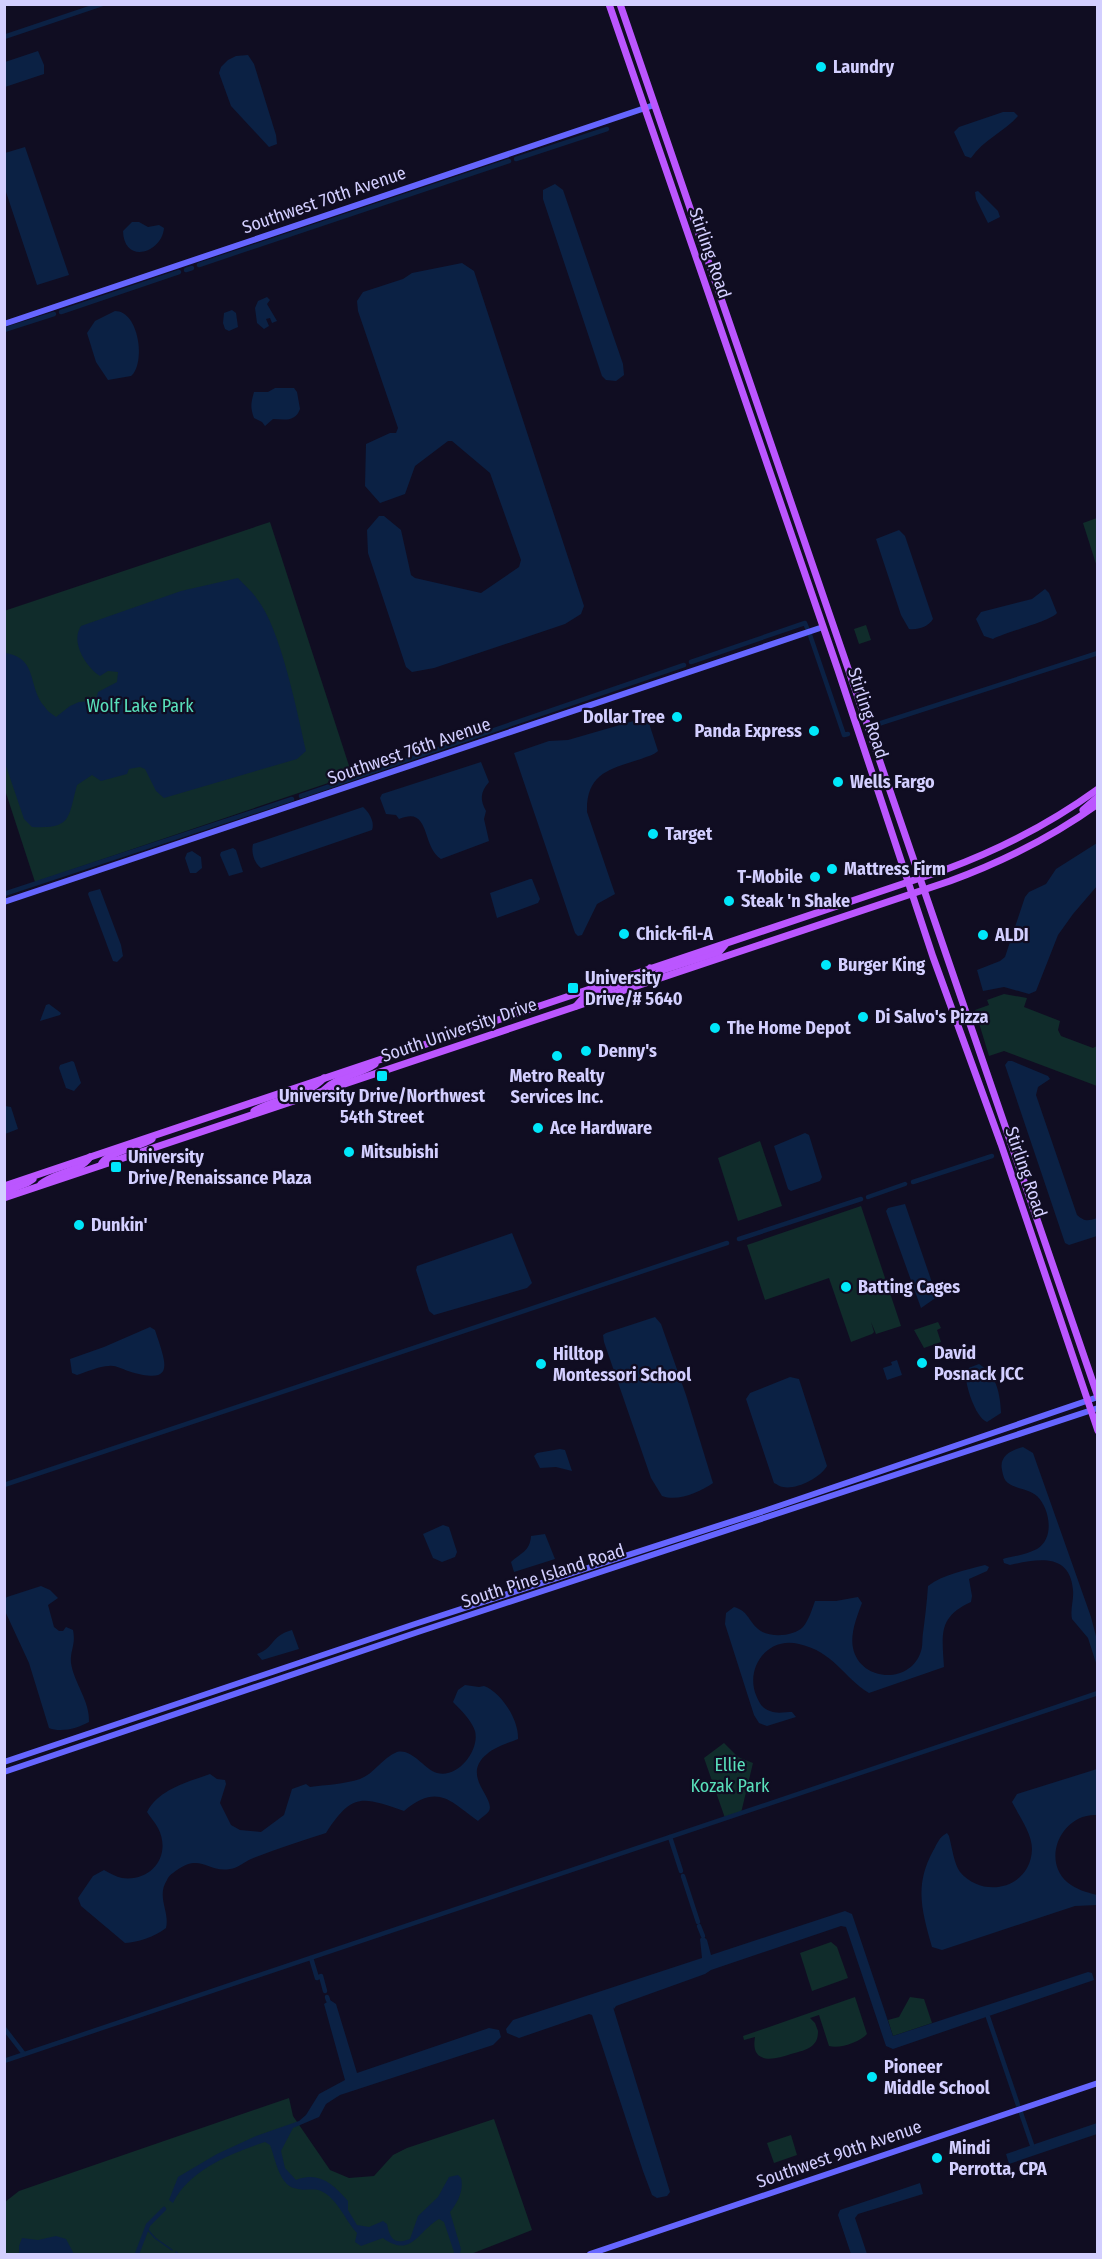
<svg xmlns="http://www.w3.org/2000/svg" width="1102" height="2259" font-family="'Fira Sans Condensed',sans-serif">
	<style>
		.green { fill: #102c2b }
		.water { fill: #0b2144 }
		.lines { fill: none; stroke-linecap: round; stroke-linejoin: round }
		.stream { stroke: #0b2144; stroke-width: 1.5 }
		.canal { stroke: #0b2144; stroke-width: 4.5 }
		.secondary { stroke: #66f; stroke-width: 6 }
		.primary { stroke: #bb56ff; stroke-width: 7 }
		.poi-dot { fill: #00e7fa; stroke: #100d22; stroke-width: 2 }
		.labels { text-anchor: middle; stroke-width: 4.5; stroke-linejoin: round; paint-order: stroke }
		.poi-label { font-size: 18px; font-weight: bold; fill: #d3cfff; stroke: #100d22; text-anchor: start }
		.street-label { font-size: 18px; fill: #d3cfff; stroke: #100d22 }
		.park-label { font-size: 18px; fill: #59e0bb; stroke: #100d22 }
	</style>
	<rect width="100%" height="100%" fill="#100d22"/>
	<g class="green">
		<path d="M1097,518H1098L1097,567L1083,523Z"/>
		<path d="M270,522L352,775L35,882L5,790L4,611Z"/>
		<path d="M866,625L871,640L859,644L854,629Z"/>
		<path d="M1004,994L1027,998L1024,1007L1060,1021L1058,1030L1061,1036L1093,1048L1097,1046V1086L1004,1051L989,1056L975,1010L989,1005L987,1000Z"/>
		<path d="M760,1141L782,1206L738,1221L718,1158Z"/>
		<path d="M861,1206L901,1326L876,1334L871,1322L874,1332L872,1334L851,1342L829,1278L765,1300L747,1245Z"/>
		<path d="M938,1322L941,1328L937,1330L941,1342L924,1348L914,1330Z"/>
		<path d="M724,1743L738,1757L753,1763L741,1813L725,1818L704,1758Z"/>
		<path d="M831,1942L837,1947L848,1978L812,1991L800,1953Z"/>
		<path d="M855,1997L867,2034C860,2042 840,2049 829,2046L819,2015L810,2018L815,2023L818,2031C818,2037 817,2041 813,2045C808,2050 798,2052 791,2054C774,2060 750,2065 755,2037L744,2040L743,2036Z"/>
		<path d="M910,1997L924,1999L932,2023L893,2036L888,2020L899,2017Z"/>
		<path d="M289,2098L293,2116L330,2170L349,2178L374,2176L393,2155L407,2148L494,2119L532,2230L471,2254H5V2202L19,2191Z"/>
		<path d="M791,2135L797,2155L774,2163L767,2143Z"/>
	</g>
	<g class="water">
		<path d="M38,51L44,65V74L5,87V62Z"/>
		<path d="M248,55L254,64L276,135L277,144L269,147L231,106L219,73L221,67L228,60L236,56Z"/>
		<path d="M1003,112H1014L1018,116C1004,132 983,140 971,158L965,156L954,132L959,127Z"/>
		<path d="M25,147L69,275L37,285L5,189V153Z"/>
		<path d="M555,184L563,190L623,364L624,375L616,381L606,380L602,376L543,199V190Z"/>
		<path d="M978,191L998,211L1000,217L988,223L976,199L975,192Z"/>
		<path d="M132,222H139L148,227L159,225L164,228C162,253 124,265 123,231Z"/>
		<path d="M462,263L474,271L584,606L581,614L565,624L434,668L412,672L406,667L368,553L367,530L379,516H384L401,530L411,575L415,578L481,593L519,567L521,560L490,473L452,441H448L415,466L405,494L380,503L365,486L366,444L390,433H396L398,428L358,311L357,301L363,292L403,279L412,273Z"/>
		<path d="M267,297L270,300L267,304L277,321L272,323L270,318L266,319L269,326L264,329L257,323L255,308L258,301Z"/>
		<path d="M232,310L236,313L238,327L229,331L225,329L223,323L224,313Z"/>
		<path d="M115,311C139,311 146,363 131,376L108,380L96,362L87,333L95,321Z"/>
		<path d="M275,388H294L297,392L300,409C295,423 283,419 273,419L265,426L262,422L254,418C250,407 251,403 254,392H268Z"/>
		<path d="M899,530L905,536L933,619C928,627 918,630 909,629L901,615L876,539Z"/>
		<path d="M238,578C244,585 252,591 257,599C281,629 297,712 306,751L297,759L164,798L156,791L145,769L140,767L129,769L127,774L101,781L92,775L77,785C68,818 72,829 32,827L24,819L5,763V653C39,658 27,687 45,707C47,711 52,714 56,717L70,706L79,702L92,701L97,696L98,692L117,682L118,672L108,671L100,676C86,667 70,642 81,626L181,591Z"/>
		<path d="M1045,589L1049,593L1057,613C1051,621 1006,632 993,639L984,636L976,619L981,612L1032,599Z"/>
		<path d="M644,718L648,720L658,751C654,755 648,756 641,759C610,769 586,773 587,812L615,894L597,904L582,935L578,936L575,933L514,753L549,741L568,740Z"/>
		<path d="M481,762L489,782C480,792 480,800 486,811L484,819L489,841L441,859C421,846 431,805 399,819L396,815L386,814L380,798L382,794Z"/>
		<path d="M363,807C369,812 375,822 372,830L267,866L261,868C254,863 251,852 253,844Z"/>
		<path d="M1097,843V886L1073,914L1058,935L1036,991L1029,994L1004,987L983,991L977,970L1000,961L1005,957L1025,897L1029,892L1046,884L1056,869Z"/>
		<path d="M233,848L236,850L243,872L229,876L220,855L221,852Z"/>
		<path d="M192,851L201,857L202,868L196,873H190L185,858L187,853Z"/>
		<path d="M530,879H532L540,899L538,903L497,918L490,893Z"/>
		<path d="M100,889L121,945L123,956L117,962L113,961L88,894L89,892Z"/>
		<path d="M49,1004L61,1013L60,1015L40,1021L46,1005Z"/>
		<path d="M72,1061L74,1062L81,1083L74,1091L66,1088L59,1068L60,1065Z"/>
		<path d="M1008,1061H1012L1048,1076L1050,1079L1038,1087L1036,1095L1077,1215C1085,1222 1088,1221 1097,1218V1236L1069,1245L1065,1243L1005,1065Z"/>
		<path d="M5,1106L11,1107L18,1129L5,1134Z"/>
		<path d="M805,1133L809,1135L822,1177L820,1181L791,1191L788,1189L774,1146Z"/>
		<path d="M905,1204L937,1297L921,1308L886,1211L888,1208Z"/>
		<path d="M512,1233L532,1283L527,1288L434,1315L429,1311L416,1270L417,1266Z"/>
		<path d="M655,1317L661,1324L686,1395L713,1483C700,1492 678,1502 662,1496L651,1478L604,1342L603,1335L606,1333Z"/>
		<path d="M150,1327L155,1330C166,1364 177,1386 128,1371C122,1369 115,1365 109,1366C99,1366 87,1372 77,1375L72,1373L70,1359L104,1347Z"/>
		<path d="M897,1360L902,1375L887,1380L883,1368L892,1365L891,1362Z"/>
		<path d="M979,1364C997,1375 1000,1394 1001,1413L987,1422C975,1418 963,1380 966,1369Z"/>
		<path d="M790,1377L799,1379L827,1466C820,1478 796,1490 783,1487C780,1487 777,1484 774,1483L746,1399L750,1393Z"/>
		<path d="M1023,1447L1033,1453L1091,1617L1097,1640V1666L1088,1638L1072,1619C1070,1609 1074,1600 1073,1590C1070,1552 1037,1559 1010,1565L1004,1563L1003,1559L1006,1558C1016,1556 1027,1554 1037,1549C1055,1538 1050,1509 1037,1496C1028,1489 1016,1489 1008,1483C1004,1480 1003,1475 1002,1470C999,1456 1011,1450 1023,1447Z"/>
		<path d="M560,1449L565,1450L572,1471L556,1467L540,1468L534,1456L537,1453Z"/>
		<path d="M443,1525L449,1527L457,1552L455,1557L442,1562L433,1558L423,1534Z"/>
		<path d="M545,1534L555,1559L514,1572L511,1562C520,1553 530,1552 531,1536Z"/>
		<path d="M985,1565L989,1567L987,1571L969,1579L972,1596L971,1602C938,1617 942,1634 944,1667L869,1693C843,1677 834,1652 799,1644C768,1636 745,1667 756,1695C759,1702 761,1708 770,1711C776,1714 786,1712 792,1712L796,1717L767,1726L759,1723L754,1715L725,1624L726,1613L734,1607C748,1611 748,1620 758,1629C768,1638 793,1637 803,1627C809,1620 812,1609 815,1601H836L858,1597L862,1603C857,1616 850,1634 853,1648C860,1682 911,1685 921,1651C923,1646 922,1638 923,1633C925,1617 927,1602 928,1586C944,1574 966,1570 985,1565Z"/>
		<path d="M41,1586L50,1590L58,1598L48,1605L54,1627L59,1631H63L66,1627L73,1630C76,1646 70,1649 71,1663C74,1683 90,1701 89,1722C78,1728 61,1733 49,1728L29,1663L5,1611V1599L7,1597Z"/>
		<path d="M292,1630L299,1649L262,1660L257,1654C275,1648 270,1636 292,1630Z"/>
		<path d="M465,1685L479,1687L484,1686C501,1692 519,1720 518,1739C508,1743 495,1747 487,1754C460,1776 496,1798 489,1811C487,1814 481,1818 478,1821C450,1801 438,1783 404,1811C361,1796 352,1793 326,1833C301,1841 276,1849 251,1859C244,1862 238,1868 230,1869C208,1873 201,1853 177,1870C173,1873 169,1875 167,1880C156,1897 170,1911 166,1928C154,1937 139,1942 125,1943L81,1906L78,1898L93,1876L104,1870C110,1873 116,1877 122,1878C152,1882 172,1855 158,1828C155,1822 150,1817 147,1812C159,1789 188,1782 210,1774L217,1779L225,1780L226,1784L220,1803L231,1825L240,1830L261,1832L284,1815L292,1789L306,1784L310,1787C325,1785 345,1784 360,1779C374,1774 383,1757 397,1752C412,1748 425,1770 437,1773C458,1779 480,1750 475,1731C472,1721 461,1710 453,1702L458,1690Z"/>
		<path d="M1097,1769V1815C1062,1813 1041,1859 1067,1882C1077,1890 1086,1892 1097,1895V1905L1075,1906L942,1950L932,1947C922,1911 914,1886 933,1851C937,1844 939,1837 947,1833L949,1836C952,1847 954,1864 960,1872C984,1900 1031,1888 1032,1849C1032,1833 1019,1816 1012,1802L1017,1794Z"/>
		<path d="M845,1911L852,1914L893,2036L1088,1972L1092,1973L1094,1980L893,2049L886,2046L846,1927L841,1926L711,1970L705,1974L616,2006L614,2009L613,2007L670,2192L667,2196L657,2198L652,2195L643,2171L592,2015L589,2014L519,2038L507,2033L506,2029L513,2020L702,1958L700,1939L703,1936L707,1940L711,1955Z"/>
		<path d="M330,2000L336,2004L357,2073L489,2028L499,2030L501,2037L493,2045L340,2095L326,2104L319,2117L293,2128L281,2151L285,2168L296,2180C319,2171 333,2184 348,2201V2210L357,2225L369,2227L383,2221L387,2224C390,2239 394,2245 410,2239L418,2216L438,2197L449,2177L458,2175L461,2178C464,2190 458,2202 450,2212L461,2249L460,2254H453L454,2252L444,2222L439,2219C418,2231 411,2259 383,2238L361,2246L355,2242L357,2233C345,2220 337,2198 321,2191C315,2188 304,2191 298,2189C279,2187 276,2160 270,2145L265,2142C232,2153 189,2170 173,2203L169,2200L178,2177L217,2154L256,2136L299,2121L306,2115L319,2094L345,2080L324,2004Z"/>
		<path d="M1097,2123V2134L1009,2164L1006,2154Z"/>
		<path d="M920,2183L923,2194L858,2214L855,2218L867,2254H851L838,2215L840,2210Z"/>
		<path d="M56,2236L66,2239L74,2254H19V2246L22,2238L38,2240Z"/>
	</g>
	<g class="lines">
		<g class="stream">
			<path d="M147,2229L155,2238L172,2250"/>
			<path d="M176,2252L178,2254"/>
		</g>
		<g class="canal">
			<path d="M4,37L102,4"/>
			<path d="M516,159L607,129"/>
			<path d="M199,265L509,161"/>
			<path d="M186,270L192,268"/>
			<path d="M61,312L179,272"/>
			<path d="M4,330L54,314"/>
			<path d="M810,635L844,735L848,734"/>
			<path d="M691,662L805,623L807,628"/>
			<path d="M875,725L1098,653"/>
			<path d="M301,796L684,665"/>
			<path d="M4,894L292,799"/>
			<path d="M913,1182L992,1156"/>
			<path d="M868,1197L905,1184"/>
			<path d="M739,1239L861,1199"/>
			<path d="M4,1485L727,1243"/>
			<path d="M670,1837L681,1871"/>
			<path d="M683,1876L698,1922"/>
			<path d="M699,1926L703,1936"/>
			<path d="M311,1958L317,1978L321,1976L325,1991"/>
			<path d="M327,1997L328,2000"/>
			<path d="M988,2017L1018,2105"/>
			<path d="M4,2028L24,2054"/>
			<path d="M4,2061L1098,1693"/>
			<path d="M1021,2113L1032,2145"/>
			<path d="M137,2254L148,2225L164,2209"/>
		</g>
		<g class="secondary">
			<path d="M4,324L654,105"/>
			<path d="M4,902L823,627"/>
			<path d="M4,1762L415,1624L764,1511L1098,1397"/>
			<path d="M4,1772L418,1632L1098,1408"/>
			<path d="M590,2254L1098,2083"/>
		</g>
		<g class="primary">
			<path d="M609,4L838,670L933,957L1001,1144L1098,1431"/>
			<path d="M620,4L1098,1397"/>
			<path d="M1083,810L1098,797"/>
			<path d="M657,979L656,976L660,971L719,952L725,945"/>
			<path d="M576,1006L584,997L645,976L650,968"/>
			<path d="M324,1090C338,1076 359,1075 375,1064"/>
			<path d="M254,1111C276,1098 306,1097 324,1078"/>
			<path d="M101,1165C105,1153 140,1147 152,1139"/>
			<path d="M41,1184C55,1172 79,1173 90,1157"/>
			<path d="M4,1186L947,869C1001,849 1051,823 1098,789"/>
			<path d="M4,1192L27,1183L33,1179"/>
			<path d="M4,1198L950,881C1002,862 1052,837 1098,804"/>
		</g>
	</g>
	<g class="poi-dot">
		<circle cx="821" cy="67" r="6"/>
		<circle cx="677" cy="717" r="6"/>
		<circle cx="814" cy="731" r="6"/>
		<circle cx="838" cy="782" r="6"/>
		<circle cx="653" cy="834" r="6"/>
		<circle cx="832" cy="869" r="6"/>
		<circle cx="815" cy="877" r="6"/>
		<circle cx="729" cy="901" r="6"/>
		<circle cx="624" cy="934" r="6"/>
		<circle cx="983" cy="935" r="6"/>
		<circle cx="826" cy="965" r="6"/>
		<rect x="567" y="982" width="12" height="12" rx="3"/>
		<circle cx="863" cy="1017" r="6"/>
		<circle cx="715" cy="1028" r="6"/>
		<circle cx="586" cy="1051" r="6"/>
		<circle cx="557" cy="1056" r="6"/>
		<rect x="376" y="1070" width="12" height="12" rx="3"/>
		<circle cx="538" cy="1128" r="6"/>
		<circle cx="349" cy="1152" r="6"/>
		<rect x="110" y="1161" width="12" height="12" rx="3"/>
		<circle cx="79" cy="1225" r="6"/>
		<circle cx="846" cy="1287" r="6"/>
		<circle cx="922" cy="1363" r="6"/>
		<circle cx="541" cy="1364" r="6"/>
		<circle cx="872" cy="2077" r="6"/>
		<circle cx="937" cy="2158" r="6"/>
	</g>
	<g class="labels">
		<g class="poi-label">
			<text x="833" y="73">Laundry</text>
			<text x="665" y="723" text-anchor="end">Dollar Tree</text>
			<text x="802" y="737" text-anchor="end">Panda Express</text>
			<text x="850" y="788">Wells Fargo</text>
			<text x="665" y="840">Target</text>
			<text x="844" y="875">Mattress Firm</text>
			<text x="803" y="883" text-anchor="end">T-Mobile</text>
			<text x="741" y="907">Steak 'n Shake</text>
			<text x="636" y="940">Chick-fil-A</text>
			<text x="995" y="941">ALDI</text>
			<text x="838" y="971">Burger King</text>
			<text x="585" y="984">University<tspan x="585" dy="21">Drive/# 5640</tspan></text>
			<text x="875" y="1023">Di Salvo's Pizza</text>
			<text x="727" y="1034">The Home Depot</text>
			<text x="598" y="1057">Denny's</text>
			<text x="557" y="1082" text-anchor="middle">Metro Realty<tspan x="557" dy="21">Services Inc.</tspan></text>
			<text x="382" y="1102" text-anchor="middle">University Drive/Northwest<tspan x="382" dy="21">54th Street</tspan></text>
			<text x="550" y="1134">Ace Hardware</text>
			<text x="361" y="1158">Mitsubishi</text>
			<text x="128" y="1163">University<tspan x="128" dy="21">Drive/Renaissance Plaza</tspan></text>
			<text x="91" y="1231">Dunkin'</text>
			<text x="858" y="1293">Batting Cages</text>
			<text x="934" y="1359">David<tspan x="934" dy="21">Posnack JCC</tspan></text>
			<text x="553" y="1360">Hilltop<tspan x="553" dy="21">Montessori School</tspan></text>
			<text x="884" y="2073">Pioneer<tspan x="884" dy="21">Middle School</tspan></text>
			<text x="949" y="2154">Mindi<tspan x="949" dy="21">Perrotta, CPA</tspan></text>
		</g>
		<g class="street-label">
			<text transform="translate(324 200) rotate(-19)" y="6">Southwest 70th Avenue</text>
			<text transform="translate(710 253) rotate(71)" y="6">Stirling Road</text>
			<text transform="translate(868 713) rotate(72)" y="6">Stirling Road</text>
			<text transform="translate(409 751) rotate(-19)" y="6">Southwest 76th Avenue</text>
			<text transform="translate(459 1030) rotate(-19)" y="6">South University Drive</text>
			<text transform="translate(1026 1172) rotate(71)" y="6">Stirling Road</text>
			<text transform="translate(543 1576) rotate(-18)" y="6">South Pine Island Road</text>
			<text transform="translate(839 2154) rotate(-19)" y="6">Southwest 90th Avenue</text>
		</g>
		<g class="park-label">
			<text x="140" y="712">Wolf Lake Park</text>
			<text x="730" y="1771">Ellie<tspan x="730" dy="21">Kozak Park</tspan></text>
		</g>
	</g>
	<rect width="1102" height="2259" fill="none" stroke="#d3cfff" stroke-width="12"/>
</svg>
